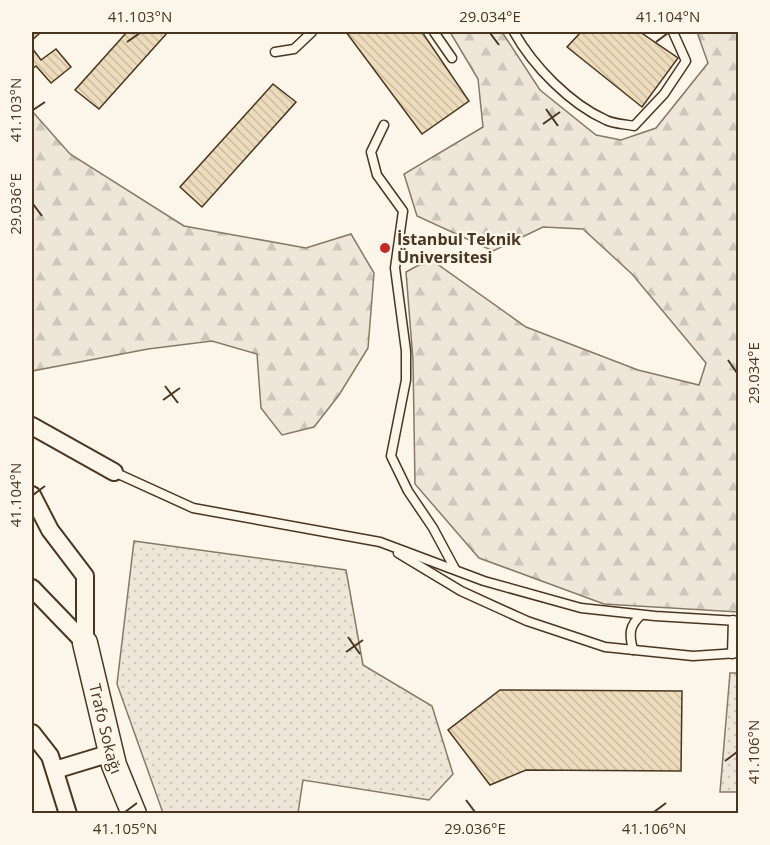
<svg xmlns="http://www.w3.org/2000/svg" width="770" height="845" font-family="'Open Sans',sans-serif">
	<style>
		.grass { fill: url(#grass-dots); stroke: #887966; stroke-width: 1.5 }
		.forest { fill: url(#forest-firs); stroke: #887966; stroke-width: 1.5 }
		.building { fill: url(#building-back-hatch); stroke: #4a3520; stroke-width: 1.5 }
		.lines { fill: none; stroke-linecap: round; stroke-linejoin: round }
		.lane-casing { stroke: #4a3520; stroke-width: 11 }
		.street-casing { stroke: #4a3520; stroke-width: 20 }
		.secondary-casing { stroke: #4a3520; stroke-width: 27 }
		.lane { stroke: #fbf6e9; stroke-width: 8 }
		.street { stroke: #fbf6e9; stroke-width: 16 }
		.secondary { stroke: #fbf6e9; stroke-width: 24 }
		.ticks { fill: none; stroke: #4a3520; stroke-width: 2 }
		.poi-dot { fill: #c62828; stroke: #fbf6e9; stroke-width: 2 }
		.labels { text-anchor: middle; stroke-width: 4.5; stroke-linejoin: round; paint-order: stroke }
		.poi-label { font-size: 16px; font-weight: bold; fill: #4a3520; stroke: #fbf6e9; text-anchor: start }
		.street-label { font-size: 16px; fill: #4a3520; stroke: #fbf6e9 }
		.neatline { fill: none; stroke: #4a3520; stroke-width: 2 }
		.ticks-label { font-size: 15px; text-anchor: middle; fill: #4a3520 }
	</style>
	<defs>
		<pattern id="grass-dots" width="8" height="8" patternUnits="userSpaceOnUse" patternTransform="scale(1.5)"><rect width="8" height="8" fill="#ede6d9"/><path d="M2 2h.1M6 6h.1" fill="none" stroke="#cdc6ba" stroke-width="1.8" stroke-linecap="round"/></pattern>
		<pattern id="forest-firs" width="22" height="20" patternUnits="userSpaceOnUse" patternTransform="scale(1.5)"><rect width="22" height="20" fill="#ede6d9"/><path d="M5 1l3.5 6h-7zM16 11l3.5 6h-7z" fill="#cdc6ba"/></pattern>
		<pattern id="building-back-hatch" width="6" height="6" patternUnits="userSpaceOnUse" patternTransform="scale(1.5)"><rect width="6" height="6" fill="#ecdcbc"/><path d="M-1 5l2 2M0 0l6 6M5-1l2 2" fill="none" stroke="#ccbda1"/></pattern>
	</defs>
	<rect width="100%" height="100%" fill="#fbf6e9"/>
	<g class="grass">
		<path d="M134,541L346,570L363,665L432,706L453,774L429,800L303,780L298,813H163L117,684Z"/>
		<path d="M730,673H738V792H720Z"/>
	</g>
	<g class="forest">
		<path d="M450,32H502L540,90L596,135L621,140L656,128L708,63L697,32H738V612L604,604L479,558L415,484L413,360L406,272L430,259L526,327L638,370L699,385L706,363L632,274L583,229L543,227L493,251L417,216L404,174L483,127L478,79Z"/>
		<path d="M32,111L70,154L184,226L306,248L351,234L374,273L368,348L339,395L314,427L282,435L261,408L257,354L212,341L148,349L32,371Z"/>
	</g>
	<g class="building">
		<path d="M32,32L40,33L32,40Z"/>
		<path d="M127,32H168L99,109L75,90Z"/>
		<path d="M346,32H422L469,101L422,134Z"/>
		<path d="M581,32H640L678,58L642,107L567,47Z"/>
		<path d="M32,48L41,60L56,49L71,67L51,83L36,66L32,69Z"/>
		<path d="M273,84L296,102L202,207L180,187Z"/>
		<path d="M500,690L682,691L681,771L526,770L490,785L448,730Z"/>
	</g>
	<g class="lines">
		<defs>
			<g id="lane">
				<path d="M434,32L452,58"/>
				<path d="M514,32C533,66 570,104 606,120C614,124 625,124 634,126L664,94L686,61L673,32"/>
				<path d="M275,52L294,49L312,32"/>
				<path d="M384,125L371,152L377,175L403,211L395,268L406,351V380L391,456L408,491L433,528L455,569"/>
				<path d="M114,472L193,508L380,542L484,581L581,608L655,616L738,621"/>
				<path d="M398,553L461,591L527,621L605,647L693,656L738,653"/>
				<path d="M633,650C629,634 629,626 641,615"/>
				<path d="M732,654L733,620"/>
			</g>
			<g id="street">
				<path d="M32,426L114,472"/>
				<path d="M32,495L50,530L85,576V643"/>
				<path d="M32,588L85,643"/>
				<path d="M32,733L50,756L68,814"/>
				<path d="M55,770L111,753"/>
			</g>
			<g id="secondary">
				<path id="s1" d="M85,643L114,765L134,814"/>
			</g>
		</defs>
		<use href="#lane" class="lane-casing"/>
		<use href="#street" class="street-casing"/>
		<use href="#secondary" class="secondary-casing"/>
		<use href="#lane" class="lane"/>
		<use href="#street" class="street"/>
		<use href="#secondary" class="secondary"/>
	</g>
	<path class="ticks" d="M490,33L499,45M127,42L140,33M656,42L668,33M546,109L558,126M33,110L45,102M543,124L560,112M33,204L42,216M728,360L737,373M165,386L178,403M163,400L180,388M33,495L45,486M348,637L360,654M346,652L363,640M725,761L737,752M466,800L475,812M125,812L137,803M654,812L666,803"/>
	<circle class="poi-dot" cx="385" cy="248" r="6"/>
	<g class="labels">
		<g class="poi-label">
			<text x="397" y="245">İstanbul Teknik<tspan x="397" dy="18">Üniversitesi</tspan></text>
		</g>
		<g class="street-label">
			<text dy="6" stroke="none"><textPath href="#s1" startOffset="88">Trafo Sokağı</textPath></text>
		</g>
	</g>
	<rect width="770" height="845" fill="none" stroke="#fbf6e9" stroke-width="66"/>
	<rect x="33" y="33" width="704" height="779" class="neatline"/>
	<g class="ticks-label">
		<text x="140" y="22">41.103°N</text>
		<text x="490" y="22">29.034°E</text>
		<text x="668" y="22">41.104°N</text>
		<text transform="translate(16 110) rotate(-90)" y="5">41.103°N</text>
		<text transform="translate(16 204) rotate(-90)" y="5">29.036°E</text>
		<text transform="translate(754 373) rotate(-90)" y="5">29.034°E</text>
		<text transform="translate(16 495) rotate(-90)" y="5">41.104°N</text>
		<text transform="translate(754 752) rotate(-90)" y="5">41.106°N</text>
		<text x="125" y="834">41.105°N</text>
		<text x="475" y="834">29.036°E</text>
		<text x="654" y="834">41.106°N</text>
	</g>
</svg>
